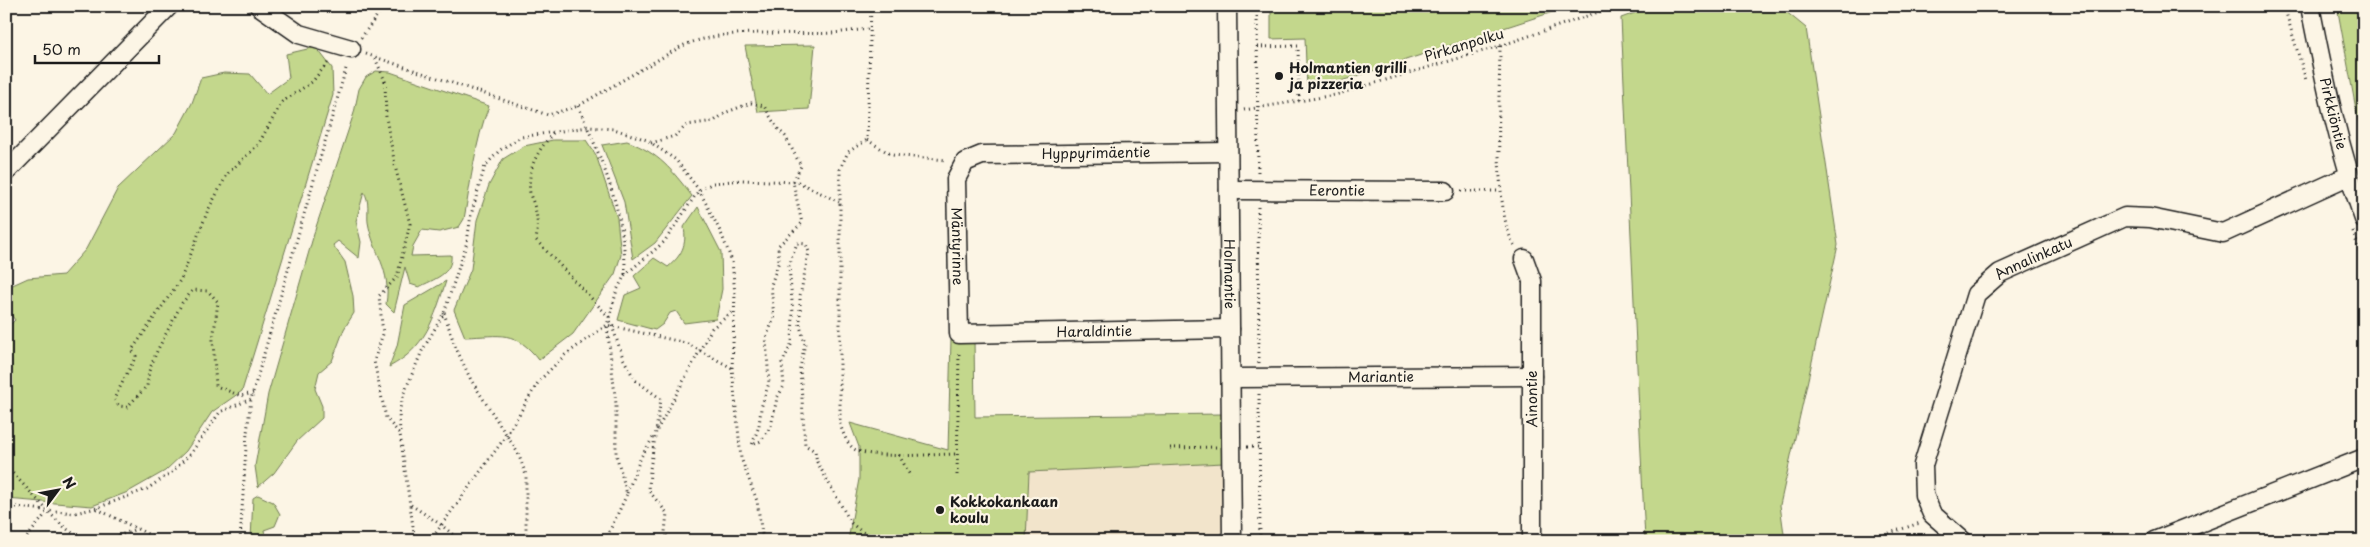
<svg xmlns="http://www.w3.org/2000/svg" width="2370" height="547" font-family="'Playpen Sans',sans-serif">
	<style>
		.built { fill: #f2e4cb }
		.green { fill: #c3d78c; stroke: #707a54 }
		.lines { fill: none; stroke-linecap: round; stroke-linejoin: round }
		.minor-casing { stroke: #1c1c1c; stroke-width: 21 }
		.path { stroke: #1c1c1c; stroke-width: 3; stroke-dasharray: 1 4; stroke-linecap: butt }
		.minor { stroke: #fcf5e5; stroke-width: 18 }
		.poi-dot { fill: #1c1c1c; stroke: #fcf5e5; stroke-width: 2 }
		.labels { text-anchor: middle; stroke-width: 4.5; stroke-linejoin: round; paint-order: stroke }
		.street-label { font-size: 14px; fill: #1c1c1c; stroke: #fcf5e5 }
		.poi-label { font-size: 14px; font-weight: bold; fill: #1c1c1c; stroke: #fcf5e5; text-anchor: start }
	</style>
	<rect width="100%" height="100%" fill="#fcf5e5"/>
	<filter id="ink" filterUnits="userSpaceOnUse"><feTurbulence type="fractalNoise" baseFrequency=".02" numOctaves="2"/><feDisplacementMap in="SourceGraphic" scale="10" xChannelSelector="R" yChannelSelector="G"/><feConvolveMatrix kernelMatrix="1 2 1 2 8 2 1 2 1" color-interpolation-filters="sRGB"/></filter>
	<g filter="url(#ink)">
		<path class="built" d="M1224,463V541H847L859,479Z"/>
		<g class="green">
			<path d="M1271,6H1571L1332,84L1307,89L1305,38L1271,39Z"/>
			<path d="M1654,6H1779L1806,28L1838,245L1780,505L1785,541H1645L1621,18Z"/>
			<path d="M2337,6H2364V153Z"/>
			<path d="M815,45L809,109L758,112L745,46Z"/>
			<path d="M316,47L332,68L333,95L242,391L212,412L186,451L165,471L128,492L92,506L6,499V329L15,320L6,308V288L28,278L63,275L86,249L118,188L176,133L192,103L201,78L224,73L250,74L267,94L289,78L286,54Z"/>
			<path d="M376,71L390,72L489,106C475,141 471,182 464,219L459,227L439,232L422,230L413,246L411,256L451,255C453,274 434,279 419,287L410,284L405,267L394,312L386,304C392,270 373,253 368,222C367,211 370,202 364,192L356,221L361,242L359,258L338,241L333,245L345,262L353,296L354,313L344,329L332,361L319,372L315,389L322,406V418L297,441L274,473L258,487L255,466L268,394L316,227L354,113L359,89L366,77Z"/>
			<path d="M553,140H586L596,155L617,218L621,255L615,274L573,334L539,360C514,329 502,336 465,337L454,310L471,269L477,220L489,185L503,159L524,146Z"/>
			<path d="M627,141C660,154 671,169 692,196L655,243L633,259L624,202L602,145Z"/>
			<path d="M698,207L721,252L722,289L716,319L684,323L676,311L670,313L663,324L655,330L618,320L625,295L641,288L634,276L654,258L668,267C682,255 687,245 684,227Z"/>
			<path d="M446,281C434,318 426,348 389,367L397,346L405,305Z"/>
			<path d="M974,338L975,417L1224,414V463L1029,472L1026,541H848L859,479V447L850,423L948,450L951,339Z"/>
			<path d="M258,495L273,502L280,514L275,526L264,530L266,541L251,539L253,498Z"/>
		</g>
		<g class="lines">
			<defs>
				<g id="minor">
					<path d="M259,6L299,34L351,49"/>
					<path id="s1" d="M1227,6L1232,541"/>
					<path id="s2" d="M2310,6C2324,78 2339,150 2364,219"/>
					<path id="s3" d="M1228,152L982,155L965,162L956,179L959,334L1230,329"/>
					<path d="M6,172L169,6"/>
					<path id="s4" d="M1229,190L1445,191"/>
					<path d="M1524,259L1532,281V541"/>
					<path id="s5" d="M1231,378L1532,376"/>
					<path id="s6" d="M1963,541L1932,514L1924,495L1923,465L1976,294L2000,273L2125,217L2150,218L2223,233L2348,176"/>
					<path d="M2154,541L2364,458"/>
				</g>
			</defs>
			<use href="#minor" class="minor-casing"/>
			<g class="path">
				<path d="M871,6L867,140L848,152L840,169V424C843,433 846,442 853,448C866,460 937,454 957,454"/>
				<path d="M1257,6L1258,176"/>
				<path d="M2284,6L2306,80"/>
				<path d="M361,38L384,6"/>
				<path d="M1500,46C1500,90 1492,214 1515,246"/>
				<path d="M1257,47L1298,46L1299,101"/>
				<path d="M366,54L548,115L578,106L682,46C730,26 781,36 832,33C844,32 857,30 870,29"/>
				<path d="M375,58L385,81L386,118L396,170L410,224L397,277L379,296L383,334L374,361L386,418L400,434"/>
				<path d="M578,106C602,160 626,214 625,274"/>
				<path d="M1244,110L1335,95L1500,46L1616,6"/>
				<path d="M553,133C537,152 527,168 530,194C531,198 533,201 534,205C538,217 538,228 536,240L609,317L623,358L635,380L661,399L650,469L649,491L667,513L665,532L669,541"/>
				<path d="M867,140L892,155L947,160"/>
				<path d="M651,143L675,136L687,125L714,121L727,112L751,103L764,106L777,128L785,136L801,166L793,182L802,223L778,246L779,261L771,285L774,318L766,338L769,383L761,408L759,426L752,445L761,441L771,426L777,398L784,386L782,363L792,343L793,313L789,266L797,243L806,244L809,252L800,296V326L805,343L800,368L805,445L815,451L817,462L851,523L862,532L887,541"/>
				<path d="M1461,191H1500"/>
				<path d="M1258,207L1259,363"/>
				<path d="M2353,231L2364,266"/>
				<path d="M444,313L455,346L471,380L518,453L526,475V541"/>
				<path d="M253,393L241,396L216,386L213,340L218,302L208,291L193,290L182,303L157,351L149,371L147,386L127,407L119,406L114,399L136,356L132,350L181,279L208,210L228,173L258,145L282,102L312,82L330,60"/>
				<path d="M1259,394L1260,541"/>
				<path d="M657,430L712,328L734,311"/>
				<path d="M1247,447H1259"/>
				<path d="M1170,448L1216,447"/>
				<path d="M899,455L911,477"/>
				<path d="M6,466L48,511"/>
				<path d="M957,475L959,351"/>
				<path d="M627,493L641,457L654,436"/>
				<path d="M411,505L440,524L461,541"/>
				<path d="M6,506L75,513L97,508L147,489L172,472L191,453L220,412L251,399"/>
				<path d="M97,509L162,541"/>
				<path d="M24,541L48,511C62,526 74,538 95,541"/>
				<path d="M104,541L137,529"/>
				<path d="M240,541L247,433L251,399L347,65"/>
				<path d="M415,541L400,434L399,413L404,393L422,351L444,313L467,242L471,215L485,166L500,150L521,137L588,127L614,129L647,140L676,160L699,190L721,233L732,261L735,294L732,368L741,458L757,501L763,541"/>
				<path d="M430,541L506,436L539,381L565,355L607,325L617,290L625,275L664,242L699,190L713,183L742,180L798,182L839,202"/>
				<path d="M605,541L627,494L616,454V404L607,325L686,343L732,368"/>
				<path d="M1865,541L1920,523"/>
			</g>
			<use href="#minor" class="minor"/>
		</g>
	</g>
	<g class="poi-dot">
		<circle cx="1279" cy="76" r="5"/>
		<circle cx="940" cy="510" r="5"/>
	</g>
	<g class="labels">
		<g class="street-label">
			<text transform="translate(1464 45) rotate(-17)" y="5">Pirkanpolku</text>
			<text dy="5" stroke="none"><textPath href="#s2" startOffset="110">Pirkkiöntie</textPath></text>
			<text transform="translate(1096 153) rotate(-1)" y="5">Hyppyrimäentie</text>
			<text dy="5" stroke="none"><textPath href="#s4" startOffset="108">Eerontie</textPath></text>
			<text dy="5" stroke="none"><textPath href="#s3" startOffset="351">Mäntyrinne</textPath></text>
			<text dy="5" stroke="none"><textPath href="#s6" startOffset="339">Annalinkatu</textPath></text>
			<text dy="5" stroke="none"><textPath href="#s1" startOffset="268">Holmantie</textPath></text>
			<text dy="5" stroke="none"><textPath href="#s3" startOffset="574">Haraldintie</textPath></text>
			<text dy="5" stroke="none"><textPath href="#s5" startOffset="150">Mariantie</textPath></text>
			<text transform="translate(1532 399) rotate(-90)" y="5">Ainontie</text>
		</g>
		<g class="poi-label">
			<text x="1289" y="73">Holmantien grilli<tspan x="1289" dy="16">ja pizzeria</tspan></text>
			<text x="950" y="507">Kokkokankaan<tspan x="950" dy="16">koulu</tspan></text>
		</g>
	</g>
	<rect width="2370" height="547" fill="none" stroke="#fcf5e5" stroke-width="25"/>
	<rect x="12" y="12" width="2345" height="522" fill="none" stroke="#1c1c1c" stroke-width="2" filter="url(#ink)"/>
	<g transform="translate(58 490) rotate(58)" stroke="#fcf5e5" stroke-width="4" paint-order="stroke">
	<path d="M0-4L9 19L0 12L-9 19Z" fill="#1c1c1c"/>
	<text y="-8" font-size="14" font-weight="bold" text-anchor="middle" fill="#1c1c1c">N</text>
	</g>
	<path d="M35 55v8h124v-8" fill="none" stroke="#1c1c1c" stroke-width="2.5"/>
	<text x="42" y="55" font-size="15" fill="#1c1c1c" stroke="#fcf5e5" stroke-width="4" paint-order="stroke">50 m</text>
</svg>
